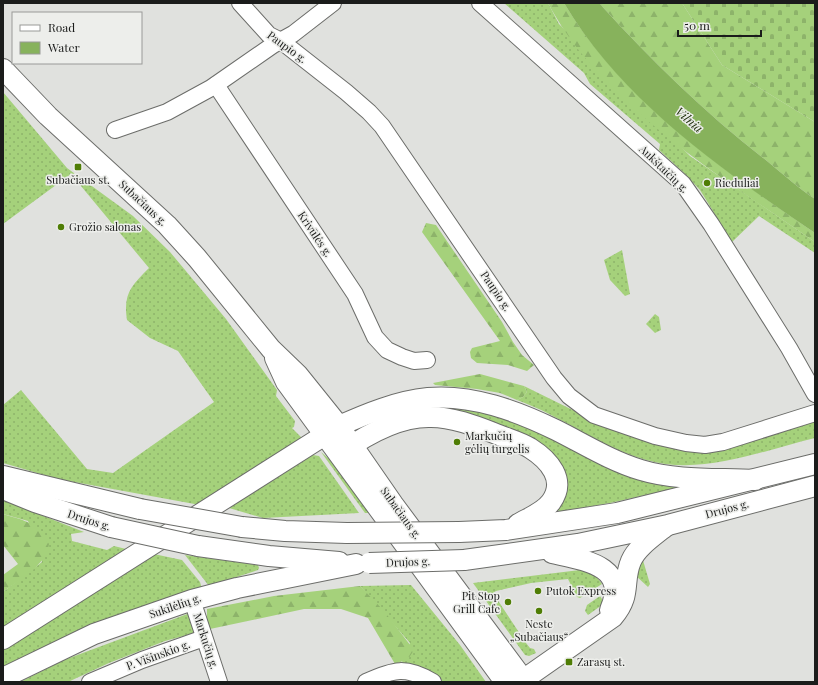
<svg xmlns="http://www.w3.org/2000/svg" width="818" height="685" font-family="'Playfair Display',serif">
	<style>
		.grass { fill: url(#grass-dots) }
		.forest { fill: url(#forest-firs) }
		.cemetery { fill: url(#cemetery-stones) }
		.water { fill: #87b25c }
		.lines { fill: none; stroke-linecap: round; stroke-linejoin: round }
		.minor-casing { stroke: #6c6d6a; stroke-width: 18 }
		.major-casing { stroke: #6c6d6a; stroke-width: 22 }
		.minor { stroke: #fff; stroke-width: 16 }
		.major { stroke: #fff; stroke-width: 20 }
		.major-bridge-casing { stroke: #6c6d6a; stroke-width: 22; stroke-linecap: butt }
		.major-bridge { stroke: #fff; stroke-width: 20 }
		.poi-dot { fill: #4f7d05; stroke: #edeeeb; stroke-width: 1.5 }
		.labels { text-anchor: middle; stroke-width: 3; stroke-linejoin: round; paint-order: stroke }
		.street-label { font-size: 11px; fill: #1b1c1b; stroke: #edeeeb }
		.poi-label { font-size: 11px; fill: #1b1c1b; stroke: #edeeeb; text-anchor: start }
		.water-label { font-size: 12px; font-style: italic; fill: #253612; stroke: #edeeeb }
	</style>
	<defs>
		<pattern id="grass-dots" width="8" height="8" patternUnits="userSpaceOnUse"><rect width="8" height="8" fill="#a5d17b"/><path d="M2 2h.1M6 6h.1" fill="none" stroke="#8db36a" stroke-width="1.8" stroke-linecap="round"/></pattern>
		<pattern id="forest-firs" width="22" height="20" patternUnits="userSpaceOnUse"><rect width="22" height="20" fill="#a5d17b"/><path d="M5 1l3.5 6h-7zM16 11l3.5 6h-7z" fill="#8db36a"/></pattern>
		<pattern id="cemetery-stones" width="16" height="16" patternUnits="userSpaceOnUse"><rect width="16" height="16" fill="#a5d17b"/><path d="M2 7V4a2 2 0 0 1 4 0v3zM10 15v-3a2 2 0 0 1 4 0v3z" fill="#8db36a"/></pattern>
	</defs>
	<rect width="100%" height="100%" fill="#e0e1de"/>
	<g class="grass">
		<path d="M504,3H548L559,24L690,156L815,242V253L759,216L732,242L700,190L684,173L659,150L660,144L590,84L584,73Z"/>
		<path d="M3,92L67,168L133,216L170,252L226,319L277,390L276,396L295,421L294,427L292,428L302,438L200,505L58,479L3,463V405L21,390L87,469L113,473L214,402L178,351L150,338L127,320C123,294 131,286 149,268L71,174L3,224Z"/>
		<path d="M622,250L630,294L625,296L610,280L604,260Z"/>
		<path d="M655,314L659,317L661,330L655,333L646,324Z"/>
		<path d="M524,386L593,420L664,445L815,421V438C761,451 702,476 646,460C600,447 562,416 517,400L523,397L527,392Z"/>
		<path d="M440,405L494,413L690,485L610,503L558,512L562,498L544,447L401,416L358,430L356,426Z"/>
		<path d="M321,452L335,464L370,513H365Z"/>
		<path d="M313,455L319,456L359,513L263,518L229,508Z"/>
		<path d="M3,500L84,532L71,534L72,541L107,550L114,546L130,550L3,631V592L42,562L28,521L3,514Z"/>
		<path d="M149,553L182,560L200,582L202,589L3,669V647Z"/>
		<path d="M185,555L258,565L259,568L258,570L209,586Z"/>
		<path d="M642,557L650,584L648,587L635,575Z"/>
		<path d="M580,570C590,571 596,575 602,584L580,598L577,597L568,579L531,583L496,591L493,593L526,643L530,648L534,649L536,653L529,656L525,655L473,583Z"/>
		<path d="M411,585L460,645L486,682H441L417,668L395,664L402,662L410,643L360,586Z"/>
		<path d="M600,596L602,599V605L588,615L585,611L587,605Z"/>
		<path d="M190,613L198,632L165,641L109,663L68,682H20L64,660Z"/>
	</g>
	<g class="forest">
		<path d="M548,3H564C623,101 722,169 815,233V242C724,179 601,104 548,3Z"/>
		<path d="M599,3H682L722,65L815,122V199C798,188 783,174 767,161C706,114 651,60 599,3Z"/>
		<path d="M426,223L436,225L502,322L513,342L522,355L534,365L527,371L508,365L477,363L471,358L470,352L472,348L500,341L422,232Z"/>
		<path d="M480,374L524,386L527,392L523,397L517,400L500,393L477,389L435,385L433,383Z"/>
		<path d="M3,514C29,522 33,521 49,544C45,567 20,579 3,592V575L18,564L3,545Z"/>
		<path d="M360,586L384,611L414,650L408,659L395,664L368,618L341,609H304L210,629L207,620V609L274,596Z"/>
	</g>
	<path class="cemetery" d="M682,3H815V122L722,65Z"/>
	<path class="water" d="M564,3H599C651,60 706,114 767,161C783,174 798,188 815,199V233C722,170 622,101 564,3Z"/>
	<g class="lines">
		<defs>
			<g id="minor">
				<path d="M240,3L269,35L281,41L346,92L369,112L382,126L554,378L569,396L594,415L655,436L686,443L705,445L723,442L815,413"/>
				<path d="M480,3L683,184L711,224L789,348L815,394"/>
				<path d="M216,85L355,294L375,337L387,350L402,357L414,361L427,360"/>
				<path d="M115,130L167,112L211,88L273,45L293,34L333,3"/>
				<path d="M192,600L219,682"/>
				<path d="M90,682L142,660L204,638"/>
				<path d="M366,682C394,669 406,666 433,682"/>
			</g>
			<g id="major">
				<path d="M3,69L48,116L167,225L197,258L271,349L298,375L339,426L393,504L523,679"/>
				<path d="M275,358L286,382L505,682"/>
				<path d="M342,452C366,435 400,416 431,417C454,417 478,427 499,435C509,439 520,442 530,448C549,460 567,480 551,502C543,513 528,518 518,524"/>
				<path d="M3,476L140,509"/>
				<path d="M3,489L35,502L111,527"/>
				<path d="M242,527L285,531L347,533"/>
				<path d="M459,532L506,530L617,513L815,464"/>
				<path d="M198,546L269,556L339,562"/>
				<path d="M552,553C583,560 630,565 610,610"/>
				<path d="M464,560L578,544L668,525L815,486"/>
				<path d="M3,639L339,426C366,414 397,401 428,398C472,394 517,411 556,430C584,444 611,461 641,470C677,481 718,478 755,480"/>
				<path d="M3,678L94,634L192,600L237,588L356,564"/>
				<path d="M520,682L613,617C632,595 622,582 631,561C637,547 654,536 666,526"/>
			</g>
		</defs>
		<use href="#minor" class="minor-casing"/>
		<use href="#major" class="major-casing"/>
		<use href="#minor" class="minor"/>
		<use href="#major" class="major"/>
		<defs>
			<g id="major-bridge">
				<path d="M140,509L242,527"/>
				<path d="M111,527L198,546"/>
				<path d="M347,533L459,532"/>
				<path d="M369,563L464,560"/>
			</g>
		</defs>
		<use href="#major-bridge" class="major-bridge-casing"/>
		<use href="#major-bridge" class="major-bridge"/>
	</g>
	<g class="poi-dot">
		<rect x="74" y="163" width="8" height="8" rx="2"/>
		<circle cx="707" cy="183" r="4"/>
		<circle cx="61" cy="227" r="4"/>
		<circle cx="457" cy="442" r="4"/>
		<circle cx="538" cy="591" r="4"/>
		<circle cx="508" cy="602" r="4"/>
		<circle cx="539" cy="611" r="4"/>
		<rect x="565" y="658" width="8" height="8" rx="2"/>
	</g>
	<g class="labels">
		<g class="street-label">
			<text transform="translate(287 47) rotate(36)" y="4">Paupio g.</text>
			<text transform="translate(664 169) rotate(44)" y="4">Aukštaičių g.</text>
			<text transform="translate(143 203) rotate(43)" y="4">Subačiaus g.</text>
			<text transform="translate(315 234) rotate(56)" y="4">Krivūlės g.</text>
			<text transform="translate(496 291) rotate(56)" y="4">Paupio g.</text>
			<text transform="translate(727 509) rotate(-15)" y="4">Drujos g.</text>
			<text transform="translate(401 513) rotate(54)" y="4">Subačiaus g.</text>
			<text transform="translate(89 520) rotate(18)" y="4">Drujos g.</text>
			<text transform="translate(408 562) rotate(-2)" y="4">Drujos g.</text>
			<text transform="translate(175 606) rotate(-19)" y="4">Sukilėlių g.</text>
			<text transform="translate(206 641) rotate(72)" y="4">Markučių g.</text>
			<text transform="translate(158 655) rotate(-20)" y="4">P. Višinskio g.</text>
		</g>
		<g class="poi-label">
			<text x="78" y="184" text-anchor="middle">Subačiaus st.</text>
			<text x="715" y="187">Rieduliai</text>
			<text x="69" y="231">Grožio salonas</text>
			<text x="465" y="440">Markučių<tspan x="465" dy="13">gėlių turgelis</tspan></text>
			<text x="546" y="595">Putok Express</text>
			<text x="500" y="600" text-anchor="end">Pit Stop<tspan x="500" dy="13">Grill Cafe</tspan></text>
			<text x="539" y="628" text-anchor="middle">Neste<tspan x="539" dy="13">„Subačiaus“</tspan></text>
			<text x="577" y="666">Zarasų st.</text>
		</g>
		<g class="water-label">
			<text transform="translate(689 120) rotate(41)" y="4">Vilnia</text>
		</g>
	</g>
	<rect width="818" height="685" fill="none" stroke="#1b1c1b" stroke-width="8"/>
	<rect x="12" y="12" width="130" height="52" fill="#edeeeb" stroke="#999a98"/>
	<rect x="20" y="25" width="20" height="6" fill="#ffffff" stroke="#999a98"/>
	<text x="48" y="32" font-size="12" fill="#1b1c1b">Road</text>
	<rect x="20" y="42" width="20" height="12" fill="#87b25c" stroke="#999a98"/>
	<text x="48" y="52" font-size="12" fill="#1b1c1b">Water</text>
	<path d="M678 30v6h83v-6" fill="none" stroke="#1b1c1b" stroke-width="2"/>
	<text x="684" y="30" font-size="12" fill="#1b1c1b" stroke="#edeeeb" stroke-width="3" paint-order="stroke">50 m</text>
</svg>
